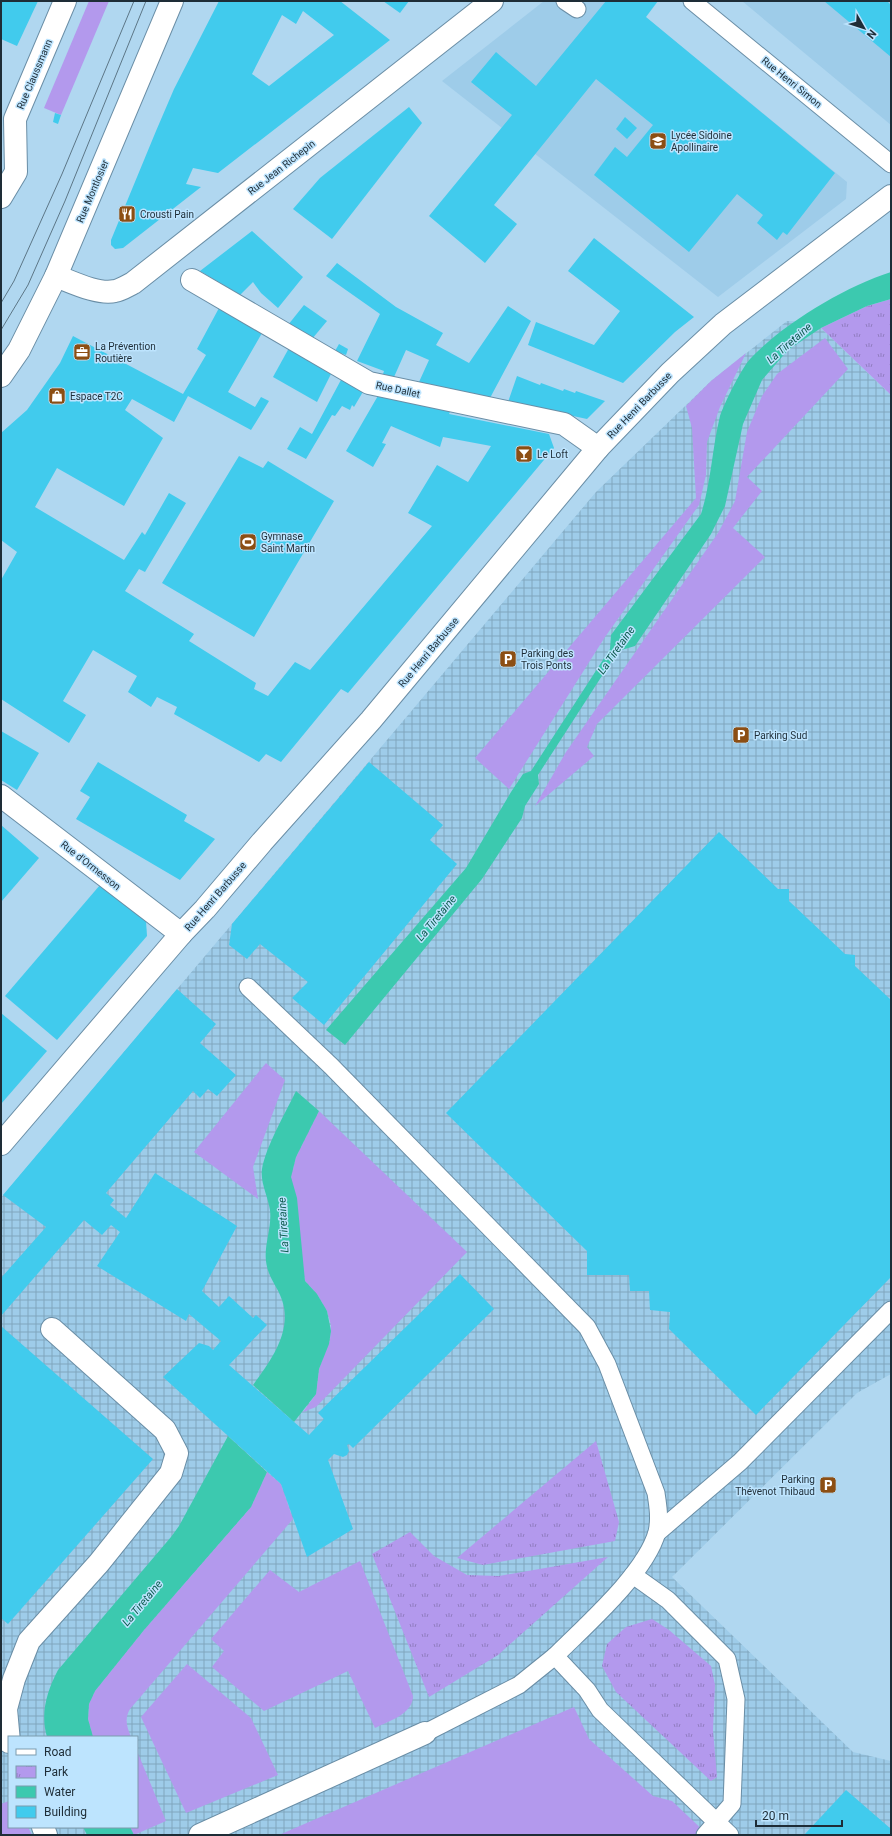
<svg xmlns="http://www.w3.org/2000/svg" width="892" height="1836" font-family="Roboto,sans-serif">
	<style>
		.built { fill: #9ecce9 }
		.industrial { fill: url(#industrial-grid); fill-rule: evenodd }
		.green { fill: #b399ed }
		.park { fill: url(#park-tufts) }
		.water { fill: #3cc9af }
		.building { fill: #41cbed; fill-rule: evenodd }
		.lines { fill: none; stroke-linecap: round; stroke-linejoin: round }
		.service-casing { stroke: #6a8ea6; stroke-width: 19 }
		.minor-casing { stroke: #6a8ea6; stroke-width: 24 }
		.tertiary-casing { stroke: #6a8ea6; stroke-width: 24 }
		.secondary-casing { stroke: #6a8ea6; stroke-width: 24 }
		.service { stroke: #fff; stroke-width: 17 }
		.minor { stroke: #fff; stroke-width: 22 }
		.tertiary { stroke: #fff; stroke-width: 22 }
		.secondary { stroke: #fff; stroke-width: 22 }
		.tram { stroke: #5c7686; stroke-width: 1 }
		.labels { text-anchor: middle; stroke-width: 3; stroke-linejoin: round; paint-order: stroke }
		.street-label { font-size: 10px; fill: #1e2d37; stroke: #bde4fe }
		.poi-label { font-size: 10px; fill: #1e2d37; stroke: #bde4fe; text-anchor: start }
		.water-label { font-size: 11px; font-style: italic; fill: #0d5b4e; stroke: #bde4fe }
	</style>
	<defs>
		<pattern id="industrial-grid" width="8" height="8" patternUnits="userSpaceOnUse"><rect width="8" height="8" fill="#9ecce9"/><path d="M0 4h8M4 0v8" fill="none" stroke="#80a6be"/></pattern>
		<pattern id="park-tufts" width="24" height="20" patternUnits="userSpaceOnUse"><rect width="24" height="20" fill="#b399ed"/><path d="M3 7l-1-3M5 7V3M7 7l1-3M15 17l-1-3M17 17v-4M19 17l1-3" fill="none" stroke="#917dc1"/></pattern>
	</defs>
	<rect width="100%" height="100%" fill="#b0d7f0"/>
	<g class="built">
		<path d="M544,1H626L847,182L846,199L718,297L442,81Z"/>
		<path d="M742,1H891V125Z"/>
	</g>
	<path class="industrial" d="M787,321H803L821,328L891,395V1374L857,1393L672,1577L853,1752L891,1761V1835H1V1198L596,492L711,381ZM9,1737H137V1827H9Z"/>
	<g class="green">
		<path d="M89,1H109L61,115L44,108Z"/>
		<path d="M825,338L848,369L747,477L762,491L733,528L765,557L597,724L587,747L594,756L535,806L566,752L718,533L735,501L747,432L762,396L777,374Z"/>
		<path d="M746,353L720,407L707,442L706,475L699,505L605,637L509,789L475,758L696,498L692,428L686,406L711,381Z"/>
		<path d="M266,1063L285,1080L253,1167L258,1199L194,1152Z"/>
		<path d="M319,1111L467,1252L316,1407L303,1412L316,1394L319,1369L330,1340L331,1325L327,1311L317,1294L305,1281L301,1256L298,1213L291,1177L296,1157Z"/>
		<path d="M267,1472L281,1484L293,1519L130,1709C124,1719 127,1727 131,1737H93L88,1719L89,1704L95,1691L144,1630L251,1507Z"/>
		<path d="M360,1561L413,1696C413,1714 389,1721 375,1728L348,1671L264,1711L212,1667L224,1651L211,1639L270,1570L299,1592Z"/>
		<path d="M187,1664L251,1718L278,1775L186,1813L141,1717Z"/>
		<path d="M574,1707L589,1739L653,1796L672,1801L708,1835H279Z"/>
		<path d="M137,1751L166,1821L134,1835L130,1827H137Z"/>
		<path d="M9,1801V1827H28L32,1835H1V1804Z"/>
	</g>
	<g class="park">
		<path d="M891,299V395L821,328L867,306Z"/>
		<path d="M596,1441L619,1522L615,1541L483,1565L457,1558Z"/>
		<path d="M410,1532L434,1556L467,1575L499,1576L608,1557L498,1655L429,1697L372,1554Z"/>
		<path d="M652,1619L669,1630L711,1666L715,1685L713,1730L717,1777L711,1781L616,1692L602,1666L607,1644L626,1627Z"/>
	</g>
	<g class="water">
		<path d="M891,272V299L867,306L821,328L788,350L762,380L743,424L725,506L711,534L635,646L618,651L538,775L539,784L525,806L522,818L482,879L345,1045L326,1030L466,868L511,792L523,774L531,771L610,649L611,635L701,514C711,483 712,449 720,416C724,404 741,369 750,359C783,324 844,287 891,272Z"/>
		<path d="M296,1091L319,1111L296,1157L291,1177L297,1198L305,1281L317,1294L327,1311L331,1331L329,1344L319,1369L316,1394L294,1422L253,1385C270,1362 293,1331 282,1300C277,1285 268,1278 266,1261C264,1244 272,1228 270,1210C268,1197 260,1182 262,1169C266,1146 286,1112 296,1091Z"/>
		<path d="M228,1436L267,1472L251,1507L144,1630L95,1691L89,1704L88,1719L93,1737H47C40,1713 47,1691 58,1670L171,1537L179,1526Z"/>
		<path d="M83,1827H130L134,1835H87Z"/>
	</g>
	<g class="building">
		<path d="M1,1H38L17,46L1,39Z"/>
		<path d="M219,1H340L390,40L218,173L193,168L186,184L201,187L123,248L115,249L111,245V240L156,131L174,89ZM303,11L334,35L269,86L252,74L282,15L296,24Z"/>
		<path d="M383,1H409L400,13Z"/>
		<path d="M606,1H658L646,17L835,173L787,235L783,232L777,240L757,223L763,215L737,194L689,252L594,175L615,147L627,157L653,125L596,79L494,205L517,224L485,263L429,216L512,115L471,82L496,52L536,86Z"/>
		<path d="M824,1H887L891,5V57Z"/>
		<path d="M409,107L422,123L332,239L293,209L320,178Z"/>
		<path d="M55,113L61,115L58,124L53,122Z"/>
		<path d="M625,117L637,128L627,139L616,129Z"/>
		<path d="M252,231L303,277L278,308L261,293L253,282L240,295L200,271Z"/>
		<path d="M594,238L694,317L675,332L623,383L528,345L536,322L594,345L620,311L568,271Z"/>
		<path d="M337,263L396,307L443,333L436,345L469,363L508,306L531,321L490,398L419,382L429,360L406,350L394,377L383,374L384,371L357,361L380,314L326,276Z"/>
		<path d="M304,305L327,321L312,339L288,325Z"/>
		<path d="M219,308L262,333L228,392L255,407L261,397L269,401L251,430L188,396L174,422L132,399L125,410L163,438L124,506L57,468L35,507L124,560L142,532L145,535L169,493L186,503L145,572L139,569L125,591L194,634L189,641L256,683L254,689L268,696L295,662L310,670L432,526L408,513L437,465L468,482L491,446L443,437L440,447L391,426L382,443L386,444L373,467L346,451L379,394L451,410L449,414L549,434L554,448L348,693L341,689L281,762L266,754L259,762L174,714L177,707L157,697L151,707L128,692L137,676L93,650L63,701L86,715L69,743L1,699V580L17,552L1,540V433L27,410L60,363L73,336L183,394L206,355L197,349Z"/>
		<path d="M339,344L348,349L346,355L335,351Z"/>
		<path d="M289,348L332,372L317,402L273,377Z"/>
		<path d="M517,376L540,385L541,383L563,391L564,389L575,393L576,391L605,401L587,419L508,402Z"/>
		<path d="M342,378L364,390L354,407L352,405L350,410L342,406L335,416L332,415L306,459L287,449L300,427L312,434Z"/>
		<path d="M239,456L263,468L268,461L334,501L254,637L162,583Z"/>
		<path d="M1,731L39,753L17,790L1,780Z"/>
		<path d="M98,762L187,815L184,821L215,839L180,880L76,819L90,797L80,791Z"/>
		<path d="M369,762L443,825L430,840L457,864L324,1025L292,998L308,982L260,944L247,959L229,945L232,924Z"/>
		<path d="M1,825L39,858L1,902Z"/>
		<path d="M719,832L778,889H789V901L845,954L855,955V966L891,1000V1277L756,1415L669,1329L670,1312L650,1310L649,1291H630L629,1275H587V1251L446,1113Z"/>
		<path d="M100,885L146,921L147,936L57,1040L5,996Z"/>
		<path d="M177,989L216,1024L200,1043L236,1075L217,1096L208,1089L200,1098L193,1091L106,1193L114,1200L110,1205L126,1218L155,1173L237,1226L202,1291L219,1307L229,1296L253,1318L256,1315L267,1325L229,1365L309,1435L324,1419L318,1413L460,1274L494,1309L353,1448L349,1444L347,1445L349,1451L347,1455L343,1457L334,1454L328,1460L353,1529L307,1557L281,1484L163,1377L199,1343L209,1346L213,1350L221,1341L189,1314L186,1321L97,1266L120,1232L111,1225L102,1235L84,1220L1,1316V1278L46,1227L3,1195Z"/>
		<path d="M1,1013L47,1051L1,1104Z"/>
		<path d="M1,1326L153,1459L8,1624L1,1618Z"/>
		<path d="M846,1790L891,1829V1835H804Z"/>
	</g>
	<g class="lines">
		<defs>
			<g id="service">
				<path d="M565,1L577,9"/>
				<path d="M692,1L891,164"/>
				<path d="M248,987L331,1066L587,1327L607,1364L656,1493C658,1506 660,1519 657,1532C646,1573 585,1626 555,1656"/>
				<path d="M657,1533L740,1462L891,1310"/>
				<path d="M633,1575L668,1600L727,1659L736,1699L732,1804L705,1835"/>
				<path d="M425,1733L519,1685L555,1656L587,1690L600,1710L730,1835"/>
			</g>
			<g id="minor">
				<path d="M1,197L16,172L15,119L65,1"/>
				<path d="M192,280L369,383L564,424L598,448"/>
				<path d="M1,796L181,934"/>
				<path d="M1,1144L181,934L205,909L262,842L371,720L598,448L670,373L723,324L891,196"/>
				<path d="M9,1742L6,1709L14,1679L29,1641L99,1563L171,1473L177,1453L165,1430L52,1329"/>
				<path d="M43,1827L46,1835"/>
				<path d="M200,1835L425,1733"/>
			</g>
			<path id="tertiary" d="M56,276C72,282 98,295 115,291C121,290 127,286 133,283L492,1"/>
			<path id="secondary" d="M1,376L19,350L56,276L172,1"/>
		</defs>
		<use href="#service" class="service-casing"/>
		<use href="#minor" class="minor-casing"/>
		<use href="#tertiary" class="tertiary-casing"/>
		<use href="#secondary" class="secondary-casing"/>
		<use href="#service" class="service"/>
		<use href="#minor" class="minor"/>
		<use href="#tertiary" class="tertiary"/>
		<use href="#secondary" class="secondary"/>
		<g class="tram">
			<path d="M1,303L14,281L62,174L134,1"/>
			<path d="M1,330L28,285L65,201L146,1"/>
		</g>
	</g>
	<defs>
		<symbol id="school-square" viewBox="-11 -11 22 22"><rect x="-9" y="-9" width="18" height="18" rx="4" fill="#8c4e13" stroke="#bde4fe"/><path d="M0-5L7-2L0 1L-7-2ZM-4 1L0 2.5L4 1V4Q0 6-4 4Z" fill="#fff"/></symbol>
		<symbol id="restaurant-square" viewBox="-11 -11 22 22"><rect x="-9" y="-9" width="18" height="18" rx="4" fill="#8c4e13" stroke="#bde4fe"/><path d="M-5-6h1v4h1v-4h1v4h1v-4h1v5L-1.5 .5V6h-2V.5L-5-1ZM5-6V6H3V1.5H1.5Q1.5-4 5-6Z" fill="#fff"/></symbol>
		<symbol id="office-square" viewBox="-11 -11 22 22"><rect x="-9" y="-9" width="18" height="18" rx="4" fill="#8c4e13" stroke="#bde4fe"/><path d="M-6-3h4V-5.5h4V-3h4V5H-6ZM-1-4.5V-3h2v-1.5ZM-6 0V1H6V0Z" fill="#fff"/></symbol>
		<symbol id="shop-square" viewBox="-11 -11 22 22"><rect x="-9" y="-9" width="18" height="18" rx="4" fill="#8c4e13" stroke="#bde4fe"/><path d="M-5-2.5h2.3a2.7 3.5 0 0 1 5.4 0H5L5.5 6h-11ZM-1.5-2.5h3a1.5 2.3 0 0 0-3 0Z" fill="#fff"/></symbol>
		<symbol id="bar-square" viewBox="-11 -11 22 22"><rect x="-9" y="-9" width="18" height="18" rx="4" fill="#8c4e13" stroke="#bde4fe"/><path d="M-6-5H6L.8 .8V4.5H3.5V6h-7V4.5H-.8V.8Z" fill="#fff"/></symbol>
		<symbol id="stadium-square" viewBox="-11 -11 22 22"><rect x="-9" y="-9" width="18" height="18" rx="4" fill="#8c4e13" stroke="#bde4fe"/><path d="M0-5a6.5 5 0 1 0 0 10a6.5 5 0 1 0 0-10ZM-3.5-1.8h7v3.6h-7Z" fill="#fff"/></symbol>
		<symbol id="parking-square" viewBox="-11 -11 22 22"><rect x="-9" y="-9" width="18" height="18" rx="4" fill="#8c4e13" stroke="#bde4fe"/><path d="M-3.5-5.5H1a3.5 3.5 0 0 1 0 7H-1V5.5H-3.5ZM-1-3.4V-.6H.8a1.4 1.4 0 0 0 0-2.8Z" fill="#fff"/></symbol>
	</defs>
	<g fill-rule="evenodd">
		<use href="#school-square" x="648" y="131" width="20" height="20"/>
		<use href="#restaurant-square" x="117" y="204" width="20" height="20"/>
		<use href="#office-square" x="72" y="342" width="20" height="20"/>
		<use href="#shop-square" x="47" y="386" width="20" height="20"/>
		<use href="#bar-square" x="514" y="444" width="20" height="20"/>
		<use href="#stadium-square" x="238" y="532" width="20" height="20"/>
		<use href="#parking-square" x="498" y="649" width="20" height="20"/>
		<use href="#parking-square" x="731" y="725" width="20" height="20"/>
		<use href="#parking-square" x="818" y="1475" width="20" height="20"/>
	</g>
	<g class="labels">
		<g class="street-label">
			<text transform="translate(34 74) rotate(-67)" y="4">Rue Claussmann</text>
			<text transform="translate(792 82) rotate(39)" y="4">Rue Henri Simon</text>
			<text transform="translate(281 167) rotate(-38)" y="4">Rue Jean Richepin</text>
			<text transform="translate(92 191) rotate(-67)" y="4">Rue Montlosier</text>
			<text transform="translate(398 389) rotate(12)" y="4">Rue Dallet</text>
			<text transform="translate(639 405) rotate(-46)" y="4">Rue Henri Barbusse</text>
			<text transform="translate(428 652) rotate(-50)" y="4">Rue Henri Barbusse</text>
			<text transform="translate(91 865) rotate(38)" y="4">Rue d'Ormesson</text>
			<text transform="translate(215 896) rotate(-49)" y="4">Rue Henri Barbusse</text>
		</g>
		<g class="poi-label">
			<text x="671" y="139">Lycée Sidoine<tspan x="671" dy="12">Apollinaire</tspan></text>
			<text x="140" y="218">Crousti Pain</text>
			<text x="95" y="350">La Prévention<tspan x="95" dy="12">Routière</tspan></text>
			<text x="70" y="400">Espace T2C</text>
			<text x="537" y="458">Le Loft</text>
			<text x="261" y="540">Gymnase<tspan x="261" dy="12">Saint Martin</tspan></text>
			<text x="521" y="657">Parking des<tspan x="521" dy="12">Trois Ponts</tspan></text>
			<text x="754" y="739">Parking Sud</text>
			<text x="815" y="1483" text-anchor="end">Parking<tspan x="815" dy="12">Thévenot Thibaud</tspan></text>
		</g>
		<g class="water-label">
			<text transform="translate(789 343) rotate(-41)" y="4">La Tiretaine</text>
			<text transform="translate(616 650) rotate(-55)" y="4">La Tiretaine</text>
			<text transform="translate(436 918) rotate(-50)" y="4">La Tiretaine</text>
			<text transform="translate(283 1225) rotate(-93)" y="4">La Tiretaine</text>
			<text transform="translate(142 1603) rotate(-50)" y="4">La Tiretaine</text>
		</g>
	</g>
	<rect width="892" height="1836" fill="none" stroke="#1e2d37" stroke-width="4"/>
	<rect x="8" y="1736" width="130" height="92" fill="#bde4fe" stroke="#7d9bae"/>
	<rect x="16" y="1749" width="20" height="6" fill="#ffffff" stroke="#7d9bae"/>
	<text x="44" y="1756" font-size="12" fill="#1e2d37">Road</text>
	<rect x="16" y="1766" width="20" height="12" fill="url(#park-tufts)" stroke="#7d9bae"/>
	<text x="44" y="1776" font-size="12" fill="#1e2d37">Park</text>
	<rect x="16" y="1786" width="20" height="12" fill="#3cc9af" stroke="#7d9bae"/>
	<text x="44" y="1796" font-size="12" fill="#1e2d37">Water</text>
	<rect x="16" y="1806" width="20" height="12" fill="#41cbed" stroke="#7d9bae"/>
	<text x="44" y="1816" font-size="12" fill="#1e2d37">Building</text>
	<g transform="translate(864 28) rotate(129)" stroke="#bde4fe" stroke-width="3" paint-order="stroke">
	<path d="M0-3L7 15L0 10L-7 15Z" fill="#1e2d37"/>
	<text y="-6" font-size="11" font-weight="bold" text-anchor="middle" fill="#1e2d37">N</text>
	</g>
	<path d="M756 1820v6h86v-6" fill="none" stroke="#1e2d37" stroke-width="2"/>
	<text x="762" y="1820" font-size="12" fill="#1e2d37" stroke="#bde4fe" stroke-width="3" paint-order="stroke">20 m</text>
</svg>
